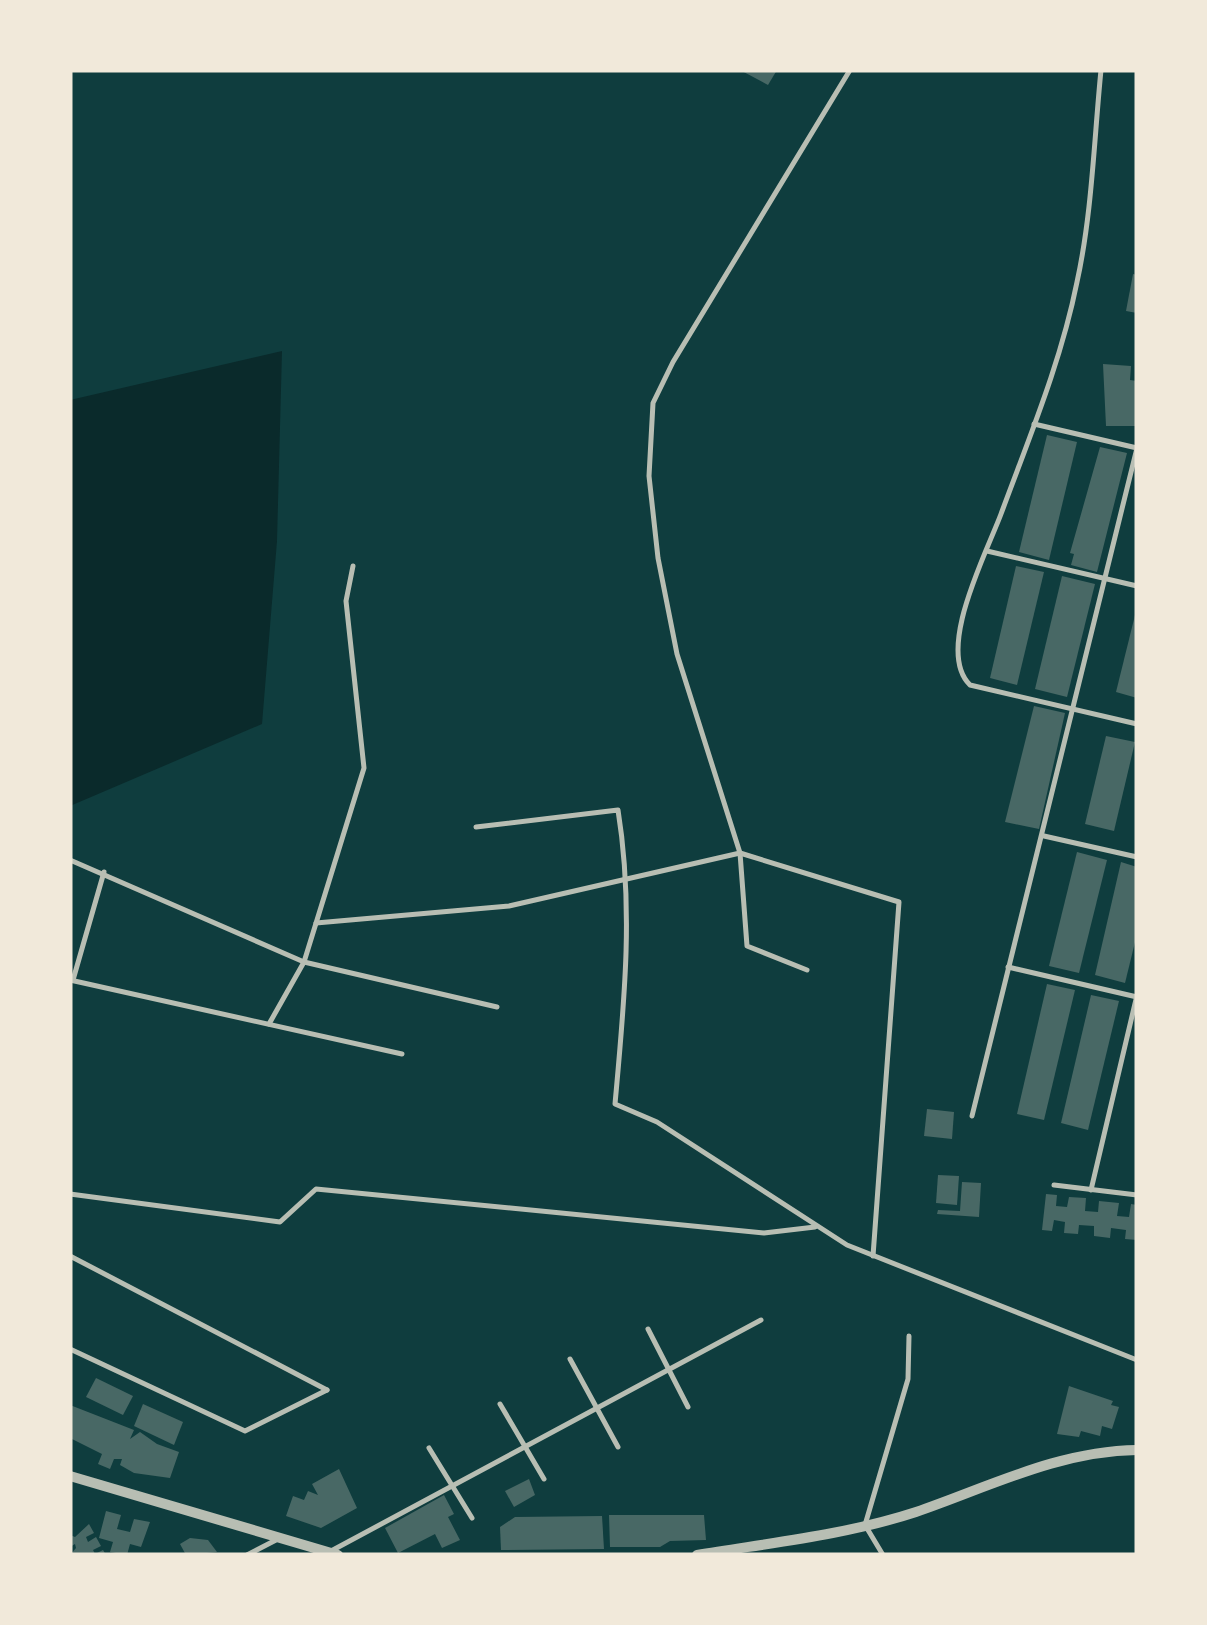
<svg xmlns="http://www.w3.org/2000/svg" width="1207" height="1625" font-family="'IBM Plex Sans',sans-serif">
	<style>
		.water { fill: #0a2a2b }
		.building { fill: #486865 }
		.lines { fill: none; stroke-linecap: round; stroke-linejoin: round }
		.service { stroke: #b8beb3; stroke-width: 5 }
		.minor { stroke: #b8beb3; stroke-width: 10 }
	</style>
	<rect width="100%" height="100%" fill="#0f3d3e"/>
	<path class="water" d="M282,351L277,541L262,724L70,806V400Z"/>
	<g class="building">
		<path d="M740,70H777L768,85Z"/>
		<path d="M1133,274L1137,275V313L1126,311Z"/>
		<path d="M1103,364L1131,366L1130,380L1137,381V426H1106Z"/>
		<path d="M1047,435L1077,442L1049,560L1019,552Z"/>
		<path d="M1100,447L1127,453L1097,572L1071,565L1074,554L1070,553Z"/>
		<path d="M1016,566L1044,572L1017,685L990,678Z"/>
		<path d="M1062,576L1095,584L1067,697L1035,689Z"/>
		<path d="M1137,607V698L1116,692Z"/>
		<path d="M1034,706L1065,713L1039,829L1005,822Z"/>
		<path d="M1106,736L1135,742L1114,831L1085,824Z"/>
		<path d="M1077,852L1107,860L1079,973L1049,966Z"/>
		<path d="M1121,862L1137,867V934L1125,983L1095,975Z"/>
		<path d="M1047,984L1075,990L1044,1120L1017,1114Z"/>
		<path d="M1091,995L1119,1001L1088,1130L1061,1123Z"/>
		<path d="M927,1109L954,1112L952,1139L924,1136Z"/>
		<path d="M938,1175L959,1176L957,1205L936,1203Z"/>
		<path d="M962,1182L981,1183L979,1217L937,1214L938,1210L960,1211Z"/>
		<path d="M1046,1194L1057,1195L1056,1206L1067,1207L1069,1197L1086,1198L1085,1211L1098,1212L1099,1201L1119,1203L1117,1216L1129,1217L1131,1204L1137,1205V1240L1125,1239L1126,1230L1111,1228L1110,1238L1094,1236V1226L1079,1225L1078,1234L1064,1233L1065,1222L1054,1220L1052,1231L1042,1230Z"/>
		<path d="M96,1378L133,1396L123,1415L86,1397Z"/>
		<path d="M1069,1386L1113,1401L1111,1405L1119,1407L1112,1429L1102,1426L1100,1436L1081,1431L1079,1437L1057,1434Z"/>
		<path d="M143,1404L183,1422L174,1445L134,1426Z"/>
		<path d="M70,1405L134,1430L130,1439L140,1432L157,1444L179,1452L170,1478L134,1473L120,1465L122,1459H114L110,1469L98,1464L102,1454L70,1438Z"/>
		<path d="M339,1469L357,1508L321,1528L286,1516L293,1496L304,1500L308,1491L318,1495L312,1484Z"/>
		<path d="M529,1479L535,1495L514,1507L505,1491Z"/>
		<path d="M444,1495L454,1514L448,1517L460,1540L442,1548L435,1534L398,1553L385,1528Z"/>
		<path d="M106,1511L121,1515L117,1529L130,1532L134,1519L150,1522L141,1547L130,1544L127,1555L110,1552L113,1542L99,1538Z"/>
		<path d="M609,1515H704L706,1540L670,1541L660,1547H610Z"/>
		<path d="M602,1516L604,1549L501,1550L500,1527L515,1517Z"/>
		<path d="M89,1524L94,1533L86,1537L88,1542L96,1537L101,1546L93,1550L95,1554L103,1550L106,1555H70L76,1548L75,1544L70,1547V1535L75,1537Z"/>
		<path d="M190,1538L208,1540L217,1552L186,1555L180,1544Z"/>
	</g>
	<g class="lines">
		<g class="service">
			<path d="M1101,70C1094,140 1092,214 1077,282C1061,362 1029,438 1001,514C986,554 935,651 970,685L1137,724"/>
			<path d="M1034,424L1137,448"/>
			<path d="M987,551L1137,586"/>
			<path d="M476,827L618,810C634,909 624,1005 615,1104L657,1122L847,1245L1137,1360"/>
			<path d="M1044,836L1137,857"/>
			<path d="M70,860L304,962L497,1007"/>
			<path d="M316,923L509,906L740,853L899,902L873,1256"/>
			<path d="M1008,967L1137,997"/>
			<path d="M807,970L747,946L740,853L677,654L658,558L649,476L653,403L673,362L850,70"/>
			<path d="M70,980L402,1054"/>
			<path d="M73,980L104,872"/>
			<path d="M269,1024L304,962L364,768L346,601L353,566"/>
			<path d="M972,1116L1137,448"/>
			<path d="M1054,1185L1137,1195"/>
			<path d="M1091,1190L1137,995"/>
			<path d="M70,1194L280,1222L316,1189L764,1233L815,1227"/>
			<path d="M70,1256L327,1390"/>
			<path d="M648,1329L688,1407"/>
			<path d="M70,1349L245,1431L327,1390"/>
			<path d="M570,1359L618,1447"/>
			<path d="M500,1404L544,1479"/>
			<path d="M429,1448L472,1518"/>
			<path d="M331,1551L761,1320"/>
			<path d="M247,1555L276,1540"/>
			<path d="M883,1555L865,1525L908,1379L909,1336"/>
		</g>
		<g class="minor">
			<path d="M70,1476L338,1555"/>
			<path d="M697,1555C769,1543 846,1535 916,1512C989,1487 1058,1451 1137,1450"/>
		</g>
	</g>
	<rect width="1207" height="1625" fill="none" stroke="#f1e9da" stroke-width="145"/>
</svg>
